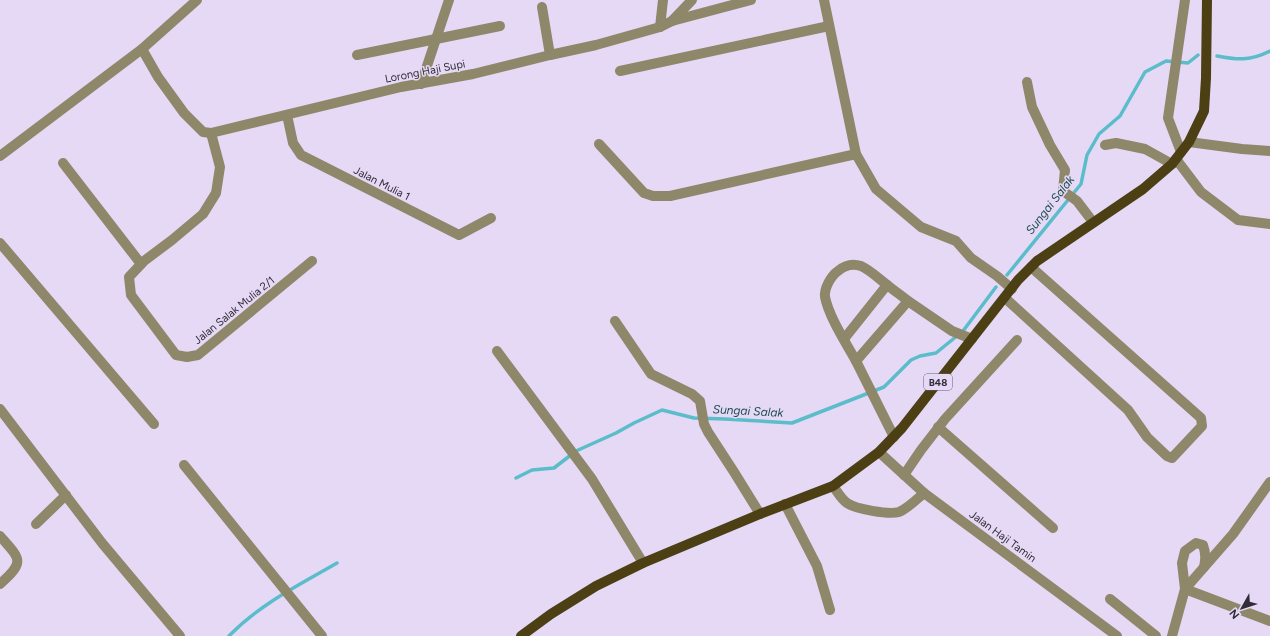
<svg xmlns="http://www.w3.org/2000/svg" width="1270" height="636" font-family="Figtree,sans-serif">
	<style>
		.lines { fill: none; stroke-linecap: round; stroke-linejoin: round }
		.stream { stroke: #5bbdca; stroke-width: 3.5 }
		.minor { stroke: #8f876a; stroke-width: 10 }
		.major { stroke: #4b3f13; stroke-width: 10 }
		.labels { text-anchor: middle; stroke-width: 3; stroke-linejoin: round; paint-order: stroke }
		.shield { fill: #e5d9f6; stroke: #676070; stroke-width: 1 }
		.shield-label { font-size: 10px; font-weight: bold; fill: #312c37 }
		.street-label { font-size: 11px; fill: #312c37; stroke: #e5d9f6 }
		.water-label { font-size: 12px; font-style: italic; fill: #1f4c51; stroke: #e5d9f6 }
	</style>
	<rect width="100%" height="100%" fill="#e5d9f6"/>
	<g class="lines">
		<g class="stream">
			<path d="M1217,56C1238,60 1250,61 1270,51"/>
			<path d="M1007,275L1081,184L1087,155L1099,134L1120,116L1145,72L1166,61L1188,63L1198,55"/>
			<path d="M516,478L532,470L554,468L576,451L616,433L634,423L662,410L694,418L725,419L792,423L884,387L911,360L920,356L936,353L963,331L996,287"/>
			<path d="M229,636C260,604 299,585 337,563"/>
		</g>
		<g class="minor">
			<path d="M824,0L856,154L876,189L921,227L956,241L971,258L997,276L1012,289"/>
			<path d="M542,7L550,55"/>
			<path d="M672,21L692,0"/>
			<path d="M660,27L663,0"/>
			<path d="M142,49L158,77L184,113L203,132L211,133L401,87L473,74L550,55L596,45L660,27L672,21L751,0"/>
			<path d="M357,55L500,26"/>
			<path d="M620,71L829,26"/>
			<path d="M1027,82L1032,107L1050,145L1065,170L1063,191L1077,201L1093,222"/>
			<path d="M421,84L449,0"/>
			<path d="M287,115L293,143L301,155L459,235L491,218"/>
			<path d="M211,133L220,167L216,193L203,214L172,240L144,261L129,277L131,295L176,355L187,357L198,355L312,261"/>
			<path d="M1189,142L1242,149L1270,151"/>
			<path d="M599,144L644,193L653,196H670L856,154"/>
			<path d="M1105,145L1116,143L1145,149L1172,164"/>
			<path d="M1181,152L1168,118L1185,0"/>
			<path d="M0,156L142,49L197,0"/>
			<path d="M1176,159L1201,192L1238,220L1270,224"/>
			<path d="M63,163L141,264"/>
			<path d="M0,243L154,424"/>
			<path d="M1005,298L1128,410L1147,437L1167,456L1172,458L1202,426L1201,418L1031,267"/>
			<path d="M615,321L651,374L692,394L700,401L704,424L708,432L734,472L760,514"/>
			<path d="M844,339L887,285"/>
			<path d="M497,351L592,479L643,563"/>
			<path d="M856,361C846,343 829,317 825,297C824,288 831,276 838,271C845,265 852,263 861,266C870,270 878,278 886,284C893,290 901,295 908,301"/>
			<path d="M0,409L102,543L180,636"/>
			<path d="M938,427L1053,528"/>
			<path d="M894,437L856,361L908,301L952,331L972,339"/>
			<path d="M879,452L924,493L1117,636"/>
			<path d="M184,465L322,636"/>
			<path d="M904,475L921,450L945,419L1017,340"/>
			<path d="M833,486C837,491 841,499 847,503C855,509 889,515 899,512C908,508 916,500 924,493"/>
			<path d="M785,504L817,566L830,610"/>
			<path d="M36,524L66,495"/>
			<path d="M0,536C20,559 26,561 0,584"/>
			<path d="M1204,567C1206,559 1206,553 1203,545L1196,543L1185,551L1182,563L1185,589L1270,621"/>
			<path d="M1110,599L1156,636"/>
			<path d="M1172,636L1185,589L1233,534L1270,482"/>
		</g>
		<path class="major" d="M521,636L551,614L596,586L643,563L760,514L833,486L879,452L902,428L1018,280L1037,261L1143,189L1172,164L1189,142L1204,111L1206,78L1207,0"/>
	</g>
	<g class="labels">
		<rect class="shield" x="924" y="374" width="28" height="16" rx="3"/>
		<g class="shield-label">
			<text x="938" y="386">B48</text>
		</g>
		<g class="street-label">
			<text transform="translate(425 71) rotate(-11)" y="4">Lorong Haji Supi</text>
			<text transform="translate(382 183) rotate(27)" y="4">Jalan Mulia 1</text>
			<text transform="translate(234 310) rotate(-39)" y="4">Jalan Salak Mulia 2/1</text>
			<text transform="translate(1003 536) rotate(36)" y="4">Jalan Haji Tamin</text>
		</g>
		<g class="water-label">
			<text transform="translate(1050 205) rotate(-52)" y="4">Sungai Salak</text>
			<text transform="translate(748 411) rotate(3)" y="4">Sungai Salak</text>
		</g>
	</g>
	<g transform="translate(1242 608) rotate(231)" stroke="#e5d9f6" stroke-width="3" paint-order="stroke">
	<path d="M0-3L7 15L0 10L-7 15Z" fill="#312c37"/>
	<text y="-6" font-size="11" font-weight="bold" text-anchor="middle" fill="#312c37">N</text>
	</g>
</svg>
